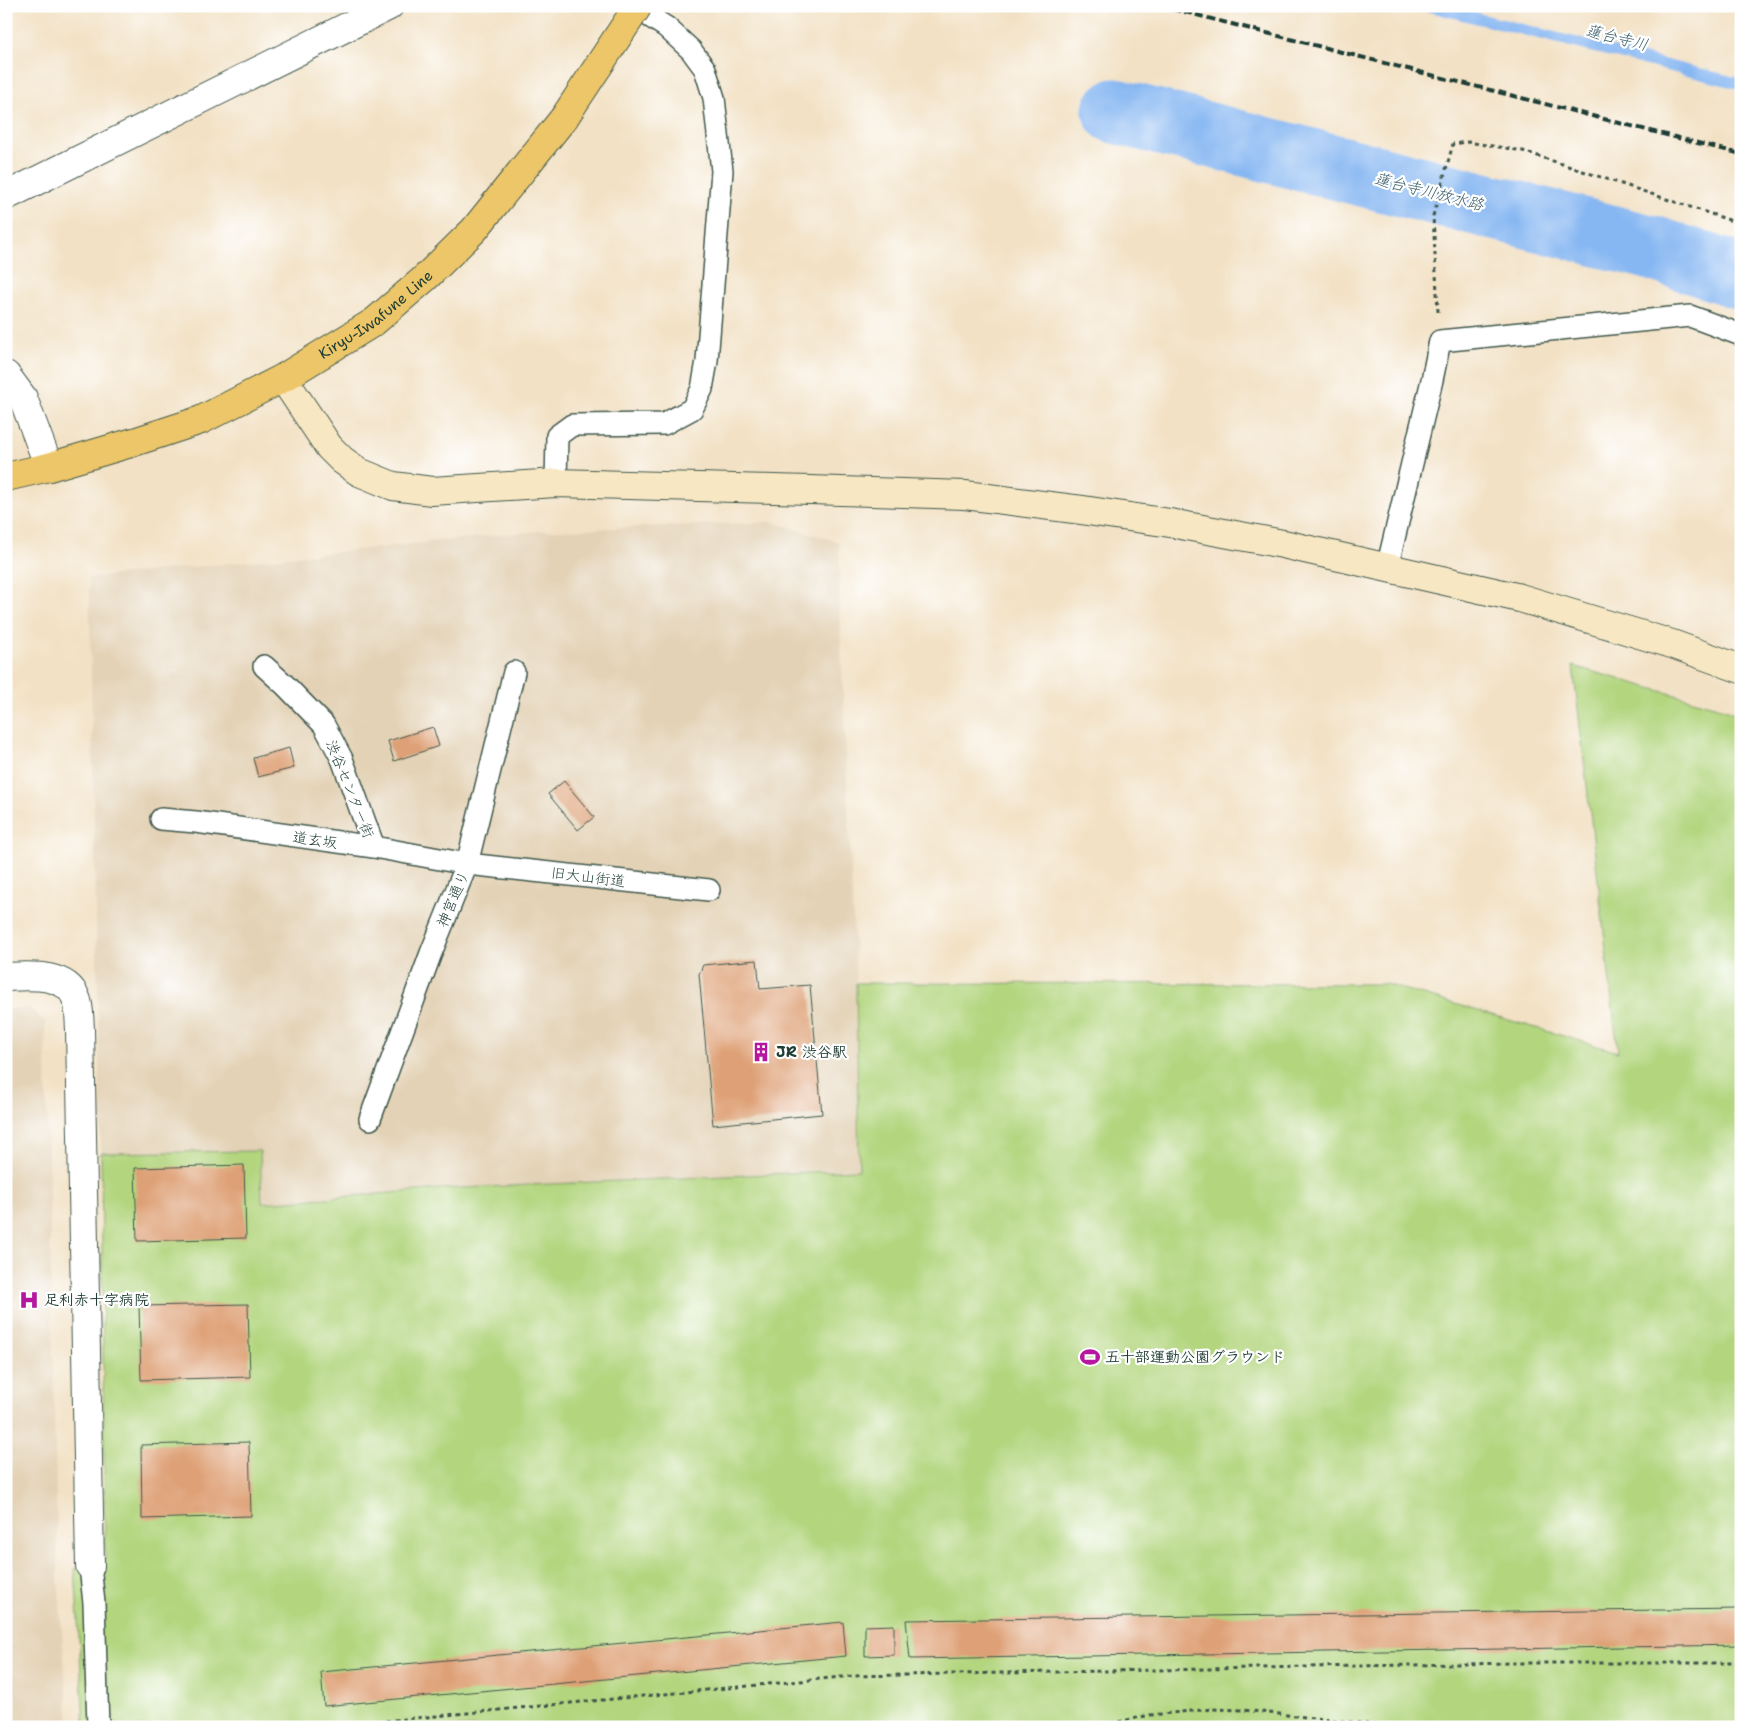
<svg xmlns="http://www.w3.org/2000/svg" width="1747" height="1733" font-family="'Shantell Sans','Klee One',sans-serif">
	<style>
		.built { fill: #e3d2b5 }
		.green { fill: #b2d57e; stroke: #688959 }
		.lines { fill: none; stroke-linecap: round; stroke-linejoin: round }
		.stream { stroke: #87b7f2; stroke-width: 11 }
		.river { stroke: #87b7f2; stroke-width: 65 }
		.building { fill: #dea076 }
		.lane-casing { stroke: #3f564a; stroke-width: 24 }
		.street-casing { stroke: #3f564a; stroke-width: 30 }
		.secondary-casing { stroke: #3f564a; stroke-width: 30 }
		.primary-casing { stroke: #3f564a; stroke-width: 30 }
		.path { stroke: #3f564a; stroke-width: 3; stroke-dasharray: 4 4; stroke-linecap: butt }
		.lane { stroke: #fff; stroke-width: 21 }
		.street { stroke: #fff; stroke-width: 28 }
		.secondary { stroke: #f7e8c3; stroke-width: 28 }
		.primary { stroke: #ecc669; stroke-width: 28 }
		.rail { stroke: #1f3d34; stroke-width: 4; stroke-dasharray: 8 4; stroke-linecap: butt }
		.primary-bridge-casing { stroke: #3f564a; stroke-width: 30; stroke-linecap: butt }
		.primary-bridge { stroke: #ecc669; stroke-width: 28 }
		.labels { text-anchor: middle; stroke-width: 4.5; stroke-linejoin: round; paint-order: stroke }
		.street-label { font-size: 15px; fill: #1f3d34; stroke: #fff }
		.poi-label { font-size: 15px; font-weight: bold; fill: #1f3d34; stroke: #fff; text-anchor: start }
		.water-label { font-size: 16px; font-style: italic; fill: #3e626d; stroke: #fff }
	</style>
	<rect width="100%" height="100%" fill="#fff"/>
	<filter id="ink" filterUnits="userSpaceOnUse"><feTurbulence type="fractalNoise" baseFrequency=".02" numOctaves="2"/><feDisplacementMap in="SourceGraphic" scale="10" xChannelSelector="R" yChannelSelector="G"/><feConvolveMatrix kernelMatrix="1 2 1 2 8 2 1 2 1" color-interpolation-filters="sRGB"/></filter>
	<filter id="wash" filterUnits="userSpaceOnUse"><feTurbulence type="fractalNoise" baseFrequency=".0096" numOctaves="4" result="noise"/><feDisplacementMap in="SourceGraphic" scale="20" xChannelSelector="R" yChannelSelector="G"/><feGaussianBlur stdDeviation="1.12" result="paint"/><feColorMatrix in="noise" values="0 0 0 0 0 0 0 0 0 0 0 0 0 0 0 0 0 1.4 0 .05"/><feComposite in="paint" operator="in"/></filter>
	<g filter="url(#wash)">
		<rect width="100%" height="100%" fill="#f2e1c4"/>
		<g class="built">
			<path d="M772,522L839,542L840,624L856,983L860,1170L442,1189L261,1203L259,1151L101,1153L89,578L537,531Z"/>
			<path d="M30,1008L45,1022L58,1578L69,1727H6V1009Z"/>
		</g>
		<path class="green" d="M1573,666L1728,710L1741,716V1727H84L75,1568L105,1565L101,1153L260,1151L262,1203L442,1189L859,1170L856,983L1386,984L1618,1052Z"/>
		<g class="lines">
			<path class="stream" d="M1428,6L1741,84"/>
			<path class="river" d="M1115,111L1649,247L1741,277"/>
		</g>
		<g id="blocks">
			<g class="building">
				<path d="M433,727L439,746L394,761L388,741Z"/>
				<path d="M289,748L294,768L258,777L253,758Z"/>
				<path d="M564,781L594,817L578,830L548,794Z"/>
				<path d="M757,960L760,989L810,985L822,1114L713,1125L699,974L703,965Z"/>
				<path d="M244,1165L246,1238L137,1241L135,1168Z"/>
				<path d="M248,1304L250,1377L141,1380L139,1306Z"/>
				<path d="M249,1442L251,1516L142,1519L141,1445Z"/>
				<path d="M1741,1609V1645L910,1659L906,1620Z"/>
				<path d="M843,1622L846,1656L324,1706L321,1672Z"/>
				<path d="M894,1625V1655L865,1656V1626Z"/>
			</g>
		</g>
	</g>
	<g filter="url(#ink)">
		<use href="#blocks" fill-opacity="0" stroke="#3f564a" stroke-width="1"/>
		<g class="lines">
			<defs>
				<g id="lane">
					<path d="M556,483L557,436L572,425L664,424L692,409L702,389L707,361L722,171L714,98L705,69L691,50L666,27L633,6"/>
					<path d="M1387,568L1432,380L1440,341L1690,316L1741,335"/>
					<path d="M264,666L285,685L324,725L342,759L374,847"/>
					<path d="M161,819L196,822L374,847L467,864L709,890"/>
					<path d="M370,1119L431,953L467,864L514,672"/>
					<path d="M90,1566L94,1603L98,1727"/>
				</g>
				<g id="street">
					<path d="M6,196L389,6"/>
					<path d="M6,375L23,398L49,467"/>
					<path d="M6,977C28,976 66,972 76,998C80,1006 79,1020 80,1029L90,1566"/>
				</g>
				<path id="secondary" d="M283,378L329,447L342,460L359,472L393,486L432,491L556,483L810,490L965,495L1082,510L1170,523L1283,544L1520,598L1672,644L1741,669"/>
				<g id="primary">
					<path id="s1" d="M6,477L49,467L134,442L201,420L283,378L374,322L424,279L474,230L564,118"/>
				</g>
			</defs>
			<use href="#lane" class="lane-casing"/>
			<use href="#street" class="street-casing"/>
			<use href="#secondary" class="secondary-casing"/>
			<use href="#primary" class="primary-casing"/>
			<g class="path">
				<path d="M1438,312L1433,216L1453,144L1468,142L1523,151L1741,224"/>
				<path d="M322,1727L852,1676L1512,1663H1741"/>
				<path d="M775,1727H781"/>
				<path d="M1095,1727L1150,1715L1213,1709L1243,1710L1394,1727"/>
			</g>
			<use href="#lane" class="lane"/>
			<use href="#street" class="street"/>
			<use href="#secondary" class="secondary"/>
			<use href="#primary" class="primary"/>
			<path class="rail" d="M1161,6L1741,154"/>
			<defs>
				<path id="primary-bridge" d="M564,118L638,6"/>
			</defs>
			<use href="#primary-bridge" class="primary-bridge-casing"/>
			<use href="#primary-bridge" class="primary-bridge"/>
		</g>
	</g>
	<defs>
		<symbol id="building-bare" viewBox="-9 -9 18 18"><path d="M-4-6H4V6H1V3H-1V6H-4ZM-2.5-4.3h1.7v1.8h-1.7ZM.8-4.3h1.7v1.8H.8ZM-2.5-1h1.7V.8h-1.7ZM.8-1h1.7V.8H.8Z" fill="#b5179e" stroke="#fff" stroke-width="2.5" paint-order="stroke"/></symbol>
		<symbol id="hospital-bare" viewBox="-9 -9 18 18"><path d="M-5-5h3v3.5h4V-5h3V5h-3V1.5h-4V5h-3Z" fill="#b5179e" stroke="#fff" stroke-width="2.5" paint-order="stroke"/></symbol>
		<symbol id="stadium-bare" viewBox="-9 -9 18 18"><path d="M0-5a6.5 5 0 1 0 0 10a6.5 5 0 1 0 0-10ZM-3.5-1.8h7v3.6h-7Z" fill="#b5179e" stroke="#fff" stroke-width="2.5" paint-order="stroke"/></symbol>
	</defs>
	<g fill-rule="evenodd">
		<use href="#building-bare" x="747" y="1038" width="28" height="28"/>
		<use href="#hospital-bare" x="15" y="1286" width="28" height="28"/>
		<use href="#stadium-bare" x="1076" y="1343" width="28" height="28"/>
	</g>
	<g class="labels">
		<g class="street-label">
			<text dy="5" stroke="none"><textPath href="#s1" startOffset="408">Kiryu-Iwafune Line</textPath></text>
			<text transform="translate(350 789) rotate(68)" y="5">渋谷センター街</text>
			<text transform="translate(315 840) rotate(8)" y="5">道玄坂</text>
			<text transform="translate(588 877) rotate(7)" y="5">旧大山街道</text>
			<text transform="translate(453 899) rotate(-67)" y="5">神宮通り</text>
		</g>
		<g class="poi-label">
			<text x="776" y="1057">JR 渋谷駅</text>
			<text x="44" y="1305">足利赤十字病院</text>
			<text x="1105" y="1362">五十部運動公園グラウンド</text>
		</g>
		<g class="water-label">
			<text transform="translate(1617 37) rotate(14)" y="6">蓮台寺川</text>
			<text transform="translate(1429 191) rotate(14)" y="6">蓮台寺川放水路</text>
		</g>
	</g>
	<rect width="1747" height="1733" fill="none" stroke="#fff" stroke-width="25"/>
</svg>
